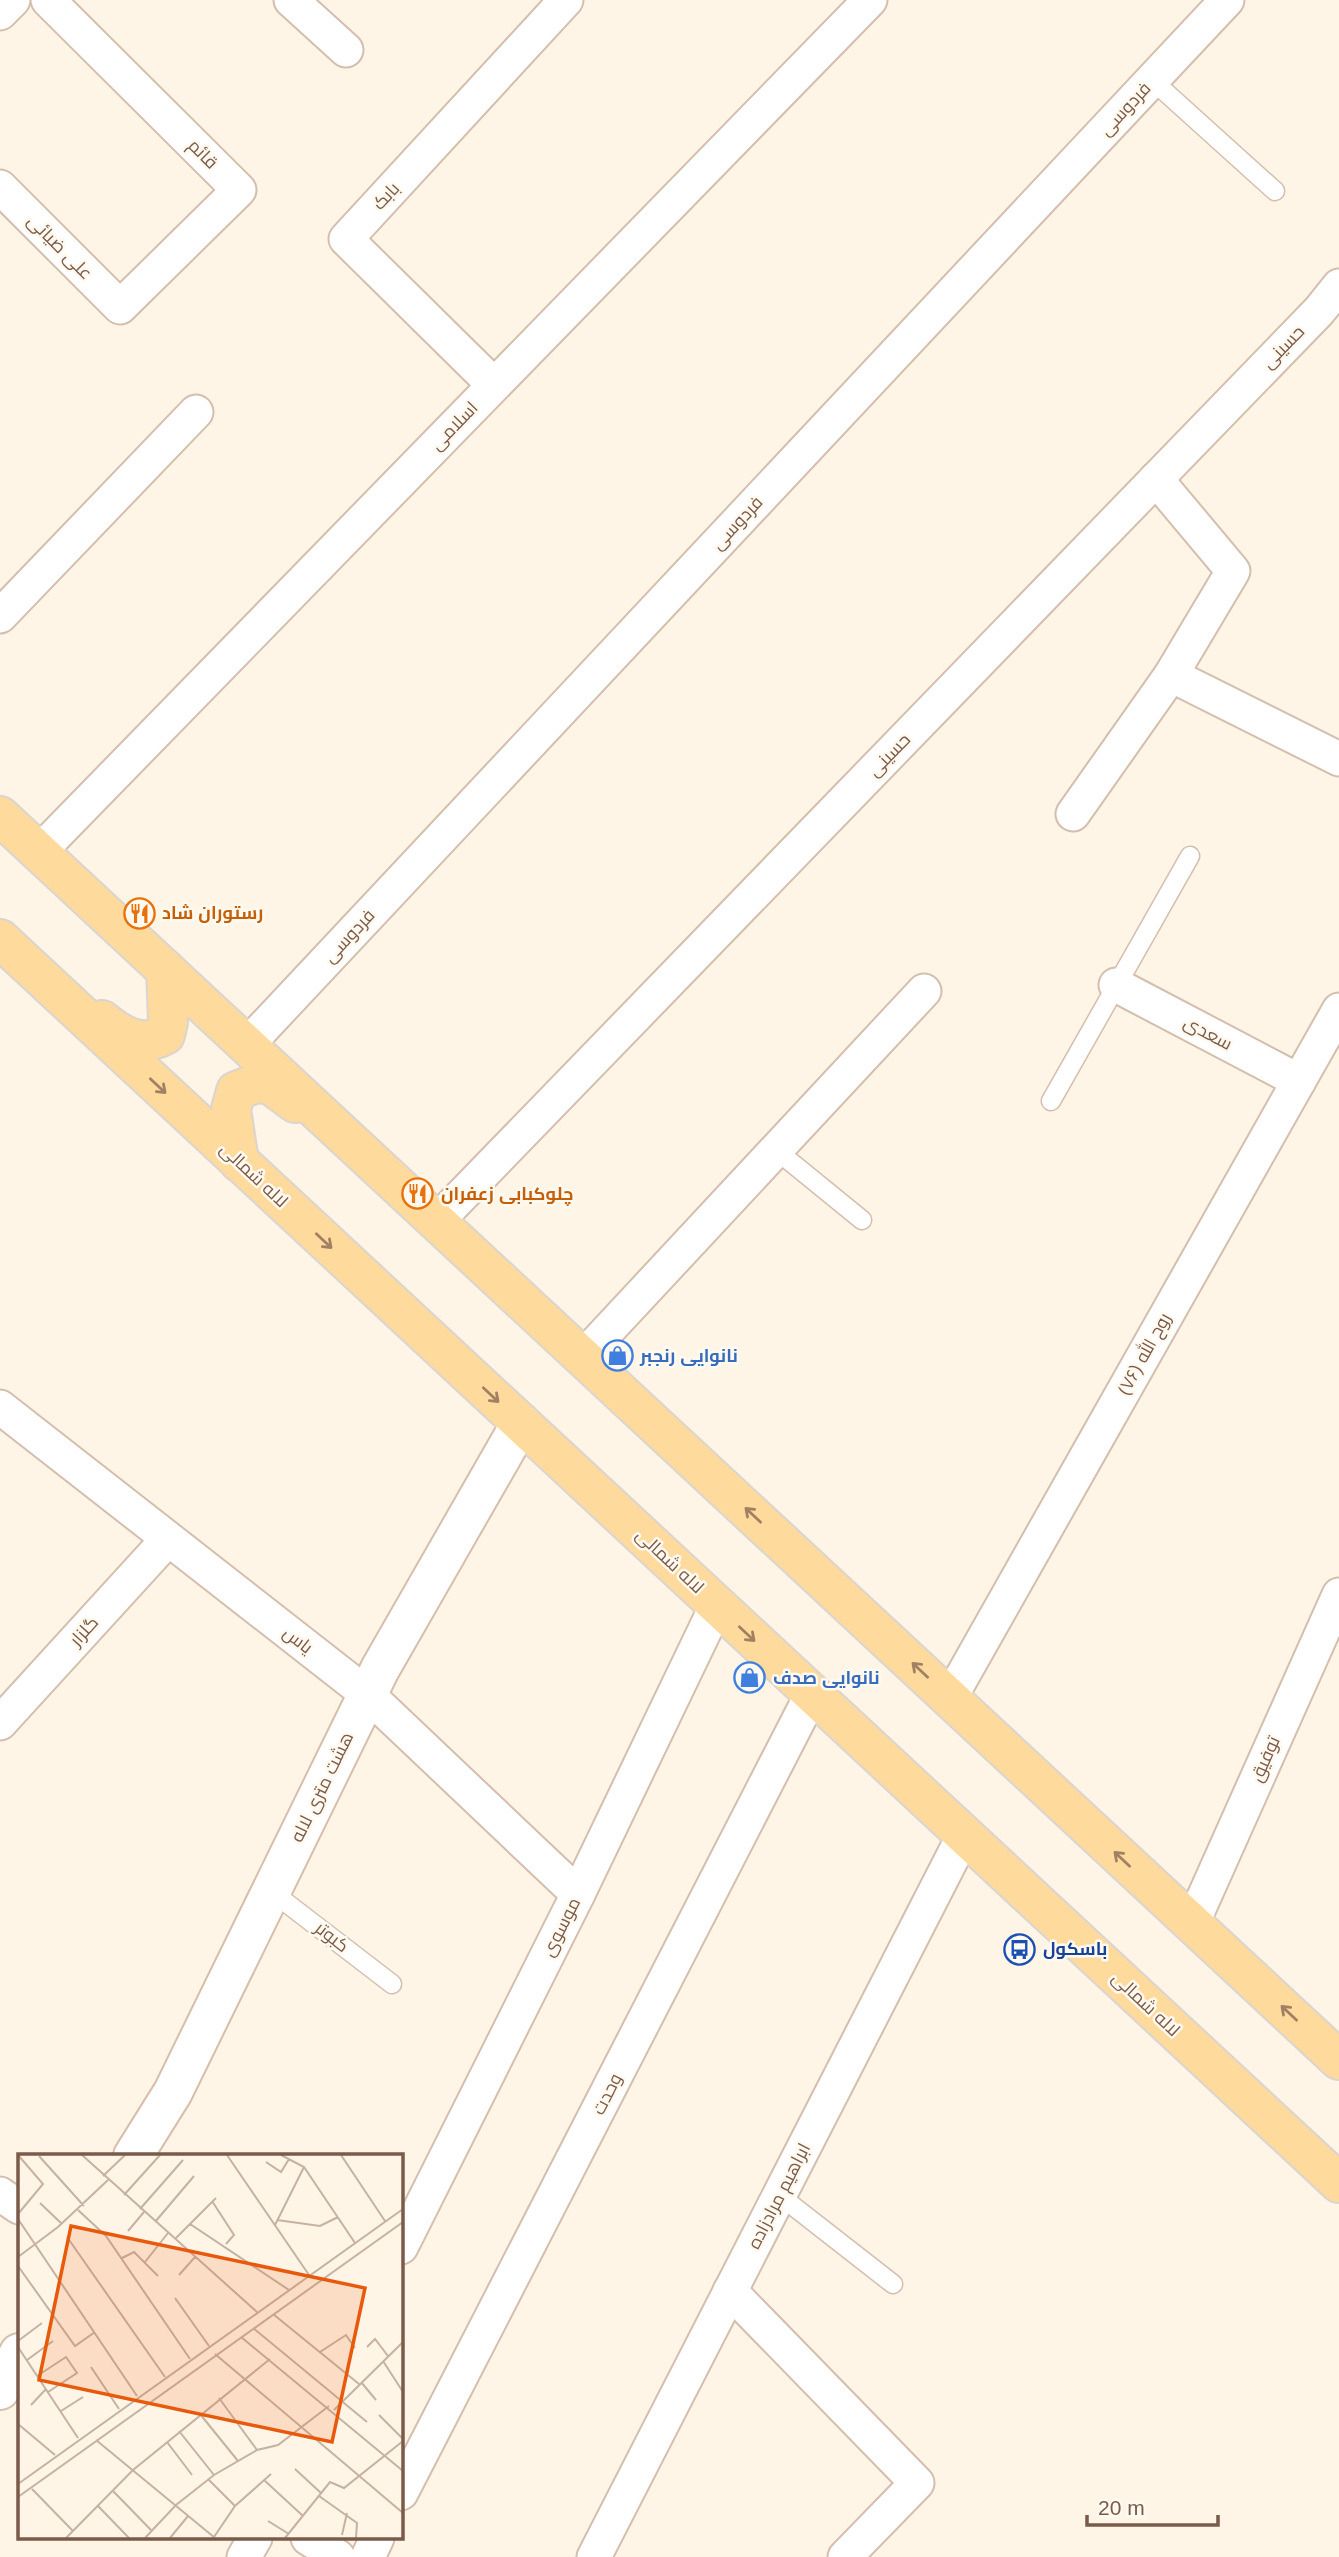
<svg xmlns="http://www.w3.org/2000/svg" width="1339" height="2557" font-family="Arial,Cairo,sans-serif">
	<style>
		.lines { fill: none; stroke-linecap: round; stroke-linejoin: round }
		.lane-casing { stroke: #d4beae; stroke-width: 21 }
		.street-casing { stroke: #d4beae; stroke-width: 37 }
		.secondary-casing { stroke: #d7beab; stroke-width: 42 }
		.primary-casing { stroke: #dcd4d0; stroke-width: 42 }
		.lane { stroke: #fff; stroke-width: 18 }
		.street { stroke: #fff; stroke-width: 33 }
		.secondary { stroke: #fff; stroke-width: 38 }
		.primary { stroke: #ffda9d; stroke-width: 38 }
		.oneway { stroke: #a28062 }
		.labels { text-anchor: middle; stroke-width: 5; stroke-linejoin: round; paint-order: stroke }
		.street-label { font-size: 18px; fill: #7a5a49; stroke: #fff9ef }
		.food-label { font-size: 18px; font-weight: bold; fill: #c56008; stroke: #fff9ef; text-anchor: start }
		.shop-label { font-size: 18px; font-weight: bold; fill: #366cbe; stroke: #fff9ef; text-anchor: start }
		.transit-label { font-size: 18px; font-weight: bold; fill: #164399; stroke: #fff9ef; text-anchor: start }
		.inset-road { fill: none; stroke: #c5b2a3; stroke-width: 2 }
		.view { fill: #e8590c; fill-opacity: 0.15; stroke: #e8590c; stroke-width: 3.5 }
		.inset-edge { fill: none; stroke: #7a5a49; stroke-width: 3.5 }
	</style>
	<rect width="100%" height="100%" fill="#fef5e7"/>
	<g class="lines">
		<defs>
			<g id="lane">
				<path d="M1152,80L1275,191"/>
				<path d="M1051,1101L1190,856"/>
				<path d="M776,1150L862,1220"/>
				<path d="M271,1891L392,1984"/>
				<path d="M779,2195L893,2284"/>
			</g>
			<g id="street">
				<path d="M291,0L346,50"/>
				<path d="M0,13L13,0"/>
				<path d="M0,187L120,307L239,190L48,0"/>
				<path d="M494,385L346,239L566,0"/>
				<path d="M0,616L196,412"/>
				<path d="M1171,675L1339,759"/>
				<path d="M1073,814L1171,675L1233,571L1156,479"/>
				<path d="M39,852L870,0"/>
				<path d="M1116,985L1299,1081"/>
				<path d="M247,1045L1227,0"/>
				<path d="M437,1221L1319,311L1339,286"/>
				<path d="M583,1357L924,991"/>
				<path d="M0,1407L367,1694L578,1894"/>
				<path d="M950,1698L1339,1010"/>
				<path d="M0,1723L168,1539"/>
				<path d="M1192,1924L1339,1595"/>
				<path d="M0,2194L19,2207"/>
				<path d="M401,2247L578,1894L717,1605"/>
				<path d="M730,2291L917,2483L845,2557"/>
				<path d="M401,2493L812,1694"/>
				<path d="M308,2538L338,2557"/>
				<path d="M244,2557L255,2538"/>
				<path d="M368,2557L377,2538"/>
				<path d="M594,2557L964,1835"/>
			</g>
			<g id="secondary">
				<path d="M133,2156L173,2092L380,1669L521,1423"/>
				<path d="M0,2390L19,2353"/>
			</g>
			<g id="primary">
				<path d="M0,816L1339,2060"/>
				<path d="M0,939L1339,2183"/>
				<path d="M102,1020C120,1035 142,1048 165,1035L168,1022L166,970"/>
				<path d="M239,1162L231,1109L236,1091L254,1084L268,1083L295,1103"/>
			</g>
		</defs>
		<use href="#lane" class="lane-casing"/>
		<use href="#street" class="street-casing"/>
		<use href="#secondary" class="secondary-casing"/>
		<use href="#primary" class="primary-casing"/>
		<use href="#lane" class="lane"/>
		<use href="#street" class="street"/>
		<use href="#secondary" class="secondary"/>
		<use href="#primary" class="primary"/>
	</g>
	<defs><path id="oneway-shaft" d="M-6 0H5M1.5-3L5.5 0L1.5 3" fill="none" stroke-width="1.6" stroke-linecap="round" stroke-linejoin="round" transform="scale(1.75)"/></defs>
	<g class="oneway">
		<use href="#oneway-shaft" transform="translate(158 1086) rotate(43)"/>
		<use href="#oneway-shaft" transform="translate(324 1241) rotate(43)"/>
		<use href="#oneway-shaft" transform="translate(491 1395) rotate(43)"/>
		<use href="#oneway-shaft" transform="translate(753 1515) rotate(-137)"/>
		<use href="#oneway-shaft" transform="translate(747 1634) rotate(43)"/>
		<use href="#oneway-shaft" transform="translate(920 1670) rotate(-137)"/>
		<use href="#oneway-shaft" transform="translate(1122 1859) rotate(-137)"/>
		<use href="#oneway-shaft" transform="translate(1289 2013) rotate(-137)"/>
	</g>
	<defs>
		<symbol id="restaurant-ring" viewBox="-11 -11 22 22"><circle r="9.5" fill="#fff9ef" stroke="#e8710a" stroke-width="1.5"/><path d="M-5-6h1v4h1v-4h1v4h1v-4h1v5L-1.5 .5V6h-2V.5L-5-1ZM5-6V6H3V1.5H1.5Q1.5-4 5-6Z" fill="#e8710a"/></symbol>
		<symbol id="shop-ring" viewBox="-11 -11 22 22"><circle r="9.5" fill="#fff9ef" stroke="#3f7fe0" stroke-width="1.5"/><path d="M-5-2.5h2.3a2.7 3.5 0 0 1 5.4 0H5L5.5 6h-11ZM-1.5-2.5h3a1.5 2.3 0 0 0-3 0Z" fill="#3f7fe0"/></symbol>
		<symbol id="bus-ring" viewBox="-11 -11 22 22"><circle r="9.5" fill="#fff9ef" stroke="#1a4fb4" stroke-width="1.5"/><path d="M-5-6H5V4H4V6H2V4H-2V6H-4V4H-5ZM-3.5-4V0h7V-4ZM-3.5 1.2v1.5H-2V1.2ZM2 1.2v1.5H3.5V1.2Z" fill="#1a4fb4"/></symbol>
	</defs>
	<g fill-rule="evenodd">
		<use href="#restaurant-ring" x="122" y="896" width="35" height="35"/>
		<use href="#restaurant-ring" x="400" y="1176" width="35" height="35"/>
		<use href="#shop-ring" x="600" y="1338" width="35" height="35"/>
		<use href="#shop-ring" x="732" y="1660" width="35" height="35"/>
		<use href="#bus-ring" x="1002" y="1932" width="35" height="35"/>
	</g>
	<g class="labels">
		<g class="street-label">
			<text transform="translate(1125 109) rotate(-47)" y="6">فردوسی</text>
			<text transform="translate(203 154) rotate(45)" y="6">قائم</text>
			<text transform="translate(386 196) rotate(-47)" y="6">بابک</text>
			<text transform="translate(60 247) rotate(45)" y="6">علی ضیائی</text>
			<text transform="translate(1283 347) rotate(-46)" y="6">حسینی</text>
			<text transform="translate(454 426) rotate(-46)" y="6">اسلامی</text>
			<text transform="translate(737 523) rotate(-47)" y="6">فردوسی</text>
			<text transform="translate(889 755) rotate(-46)" y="6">حسینی</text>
			<text transform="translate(349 936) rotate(-47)" y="6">فردوسی</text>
			<text transform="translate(1208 1033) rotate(28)" y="6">سعدی</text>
			<text transform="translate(254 1175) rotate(43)" y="6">لاله شمالی</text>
			<text transform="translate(1144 1354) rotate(-61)" y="6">روح الله (۷۶)</text>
			<text transform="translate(670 1561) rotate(43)" y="6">لاله شمالی</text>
			<text transform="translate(84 1631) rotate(-48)" y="6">گلزار</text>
			<text transform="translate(298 1640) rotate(38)" y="6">یاس</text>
			<text transform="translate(1265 1759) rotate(-66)" y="6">توفیق</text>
			<text transform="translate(322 1787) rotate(-64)" y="6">هشت متری لاله</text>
			<text transform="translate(561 1927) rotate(-63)" y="6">موسوی</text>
			<text transform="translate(332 1937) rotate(38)" y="6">کبوتر</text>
			<text transform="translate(1146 2004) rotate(43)" y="6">لاله شمالی</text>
			<text transform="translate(607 2094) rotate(-63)" y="6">وحدت</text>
			<text transform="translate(779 2196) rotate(-63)" y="6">ابراهیم مرادزاده</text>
		</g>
		<g class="food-label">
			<text x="162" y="919">رستوران شاد</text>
			<text x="441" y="1200">چلوکبابی زعفران</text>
		</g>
		<g class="shop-label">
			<text x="640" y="1362">نانوایی رنجبر</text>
			<text x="773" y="1684">نانوایی صدف</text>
		</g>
		<g class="transit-label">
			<text x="1043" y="1955">باسکول</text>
		</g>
	</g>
	<g transform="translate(18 2154)">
		<rect width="385" height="385" fill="#fef5e7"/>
		<path class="inset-road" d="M0,1L25,30L0,60M64,1L239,158M209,1L291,121M263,1L286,13L337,89M323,1L367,67M21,2L66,52M248,8L263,18L271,5M85,22L107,1M106,41L142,1M194,47L216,81L208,90M22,49L44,70M122,55L165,6M60,56L88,82L172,205M0,65L119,242M259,66L302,72L320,63M137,68L176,22M172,70L271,136M257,71L286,13M110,77L126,58M49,83L147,223M157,85L198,44M0,103L40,73L90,26M104,104L116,98L140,122M127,108L150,79M0,112L57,192L77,178M161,121L177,103M157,144L191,192M255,160L341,230M235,174L349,268M223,183L385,317M0,187L24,169M0,193L60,284M349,193L357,185L370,202M302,198L328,181L337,194M197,200L385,359M9,206L35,187M365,207L385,238M73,213L101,255M19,222L48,203L59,219L30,238M343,228L358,246M201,244L239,296M13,251L28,235M316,256L385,188M43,257L65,243M182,260L220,307M361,261L385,285M0,270L37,301M161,277L196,321M78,286L197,384M149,288L174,321M277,315L303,339M190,325L217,352M246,326L285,362M0,330L385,55M14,335L55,377M95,337L133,376M301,342L339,369L338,384M0,343L385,68M80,352L111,384M250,367L271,380M324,381L329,359M196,383L217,352L253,320M48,384L115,316L252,205M127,384L158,351L196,321L239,296L260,291L311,252M152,384L170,362M267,384L312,328L326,334L385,287"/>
		<path class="view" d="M53,72L347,134L314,288L21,226Z"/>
		<rect width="385" height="385" class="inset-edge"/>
	</g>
	<path d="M1087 2515v10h131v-10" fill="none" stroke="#7a5a49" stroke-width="3.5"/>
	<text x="1098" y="2515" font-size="21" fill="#7a5a49" stroke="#fff9ef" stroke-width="5" paint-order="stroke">20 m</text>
</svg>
